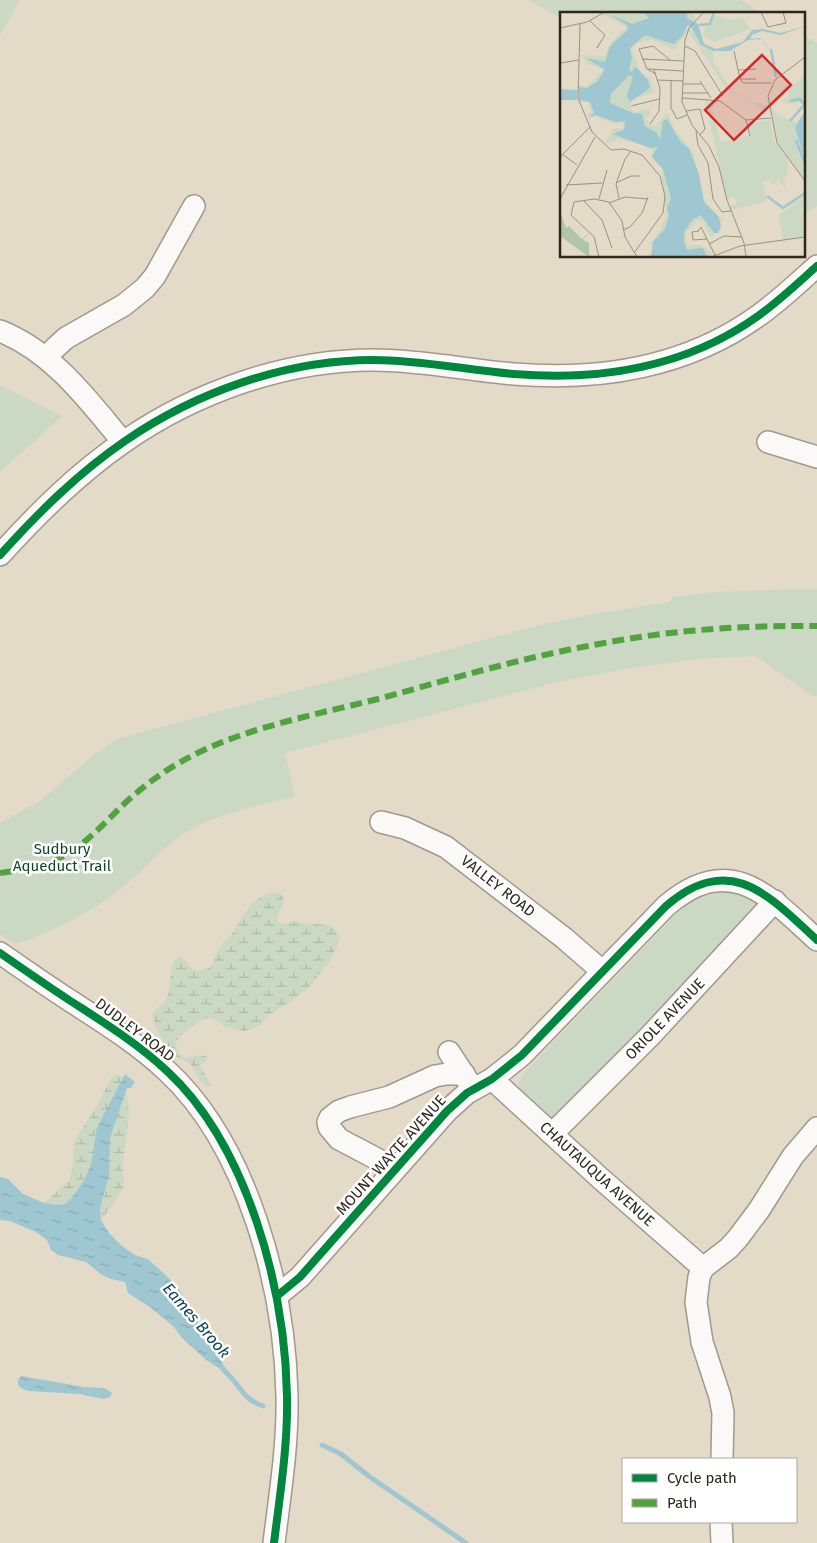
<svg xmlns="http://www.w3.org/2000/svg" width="817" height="1543" font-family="'Fira Sans',sans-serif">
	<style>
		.wetland { fill: url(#wetland-marsh) }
		.park { fill: #cbd8c3 }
		.water { fill: url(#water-ripples) }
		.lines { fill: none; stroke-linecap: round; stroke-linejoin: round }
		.stream { stroke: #9ec7d2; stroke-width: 5 }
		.minor-casing { stroke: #a0998c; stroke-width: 24 }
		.minor { stroke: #fbf9f7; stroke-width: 21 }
		.quiet { stroke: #52a340; stroke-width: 6; stroke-dasharray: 12 6; stroke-linecap: butt }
		.cycleway-casing { stroke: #fff; stroke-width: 11 }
		.cycleway { stroke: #00873e; stroke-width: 8 }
		.labels { text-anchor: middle; stroke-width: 5; stroke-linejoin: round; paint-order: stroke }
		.park-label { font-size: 15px; fill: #0e4624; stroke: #fff }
		.street-label { font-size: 15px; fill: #2d271a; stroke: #fff }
		.water-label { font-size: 16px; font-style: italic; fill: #0d4555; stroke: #fff }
		.inset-river { fill: none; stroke: #9ec7d2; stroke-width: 2.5 }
		.inset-road { fill: none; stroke: #9a9282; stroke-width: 1 }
		.view { fill: #d62828; fill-opacity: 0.15; stroke: #d62828; stroke-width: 2.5 }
		.inset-edge { fill: none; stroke: #2d271a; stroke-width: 2.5 }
	</style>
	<defs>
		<pattern id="wetland-marsh" width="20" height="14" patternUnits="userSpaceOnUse" patternTransform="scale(1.25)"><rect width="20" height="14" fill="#cbd8c3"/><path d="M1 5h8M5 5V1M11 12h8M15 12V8" fill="none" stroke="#afb9a7"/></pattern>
		<pattern id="water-ripples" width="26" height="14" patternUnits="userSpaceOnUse" patternTransform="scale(1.25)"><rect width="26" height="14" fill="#9ec7d2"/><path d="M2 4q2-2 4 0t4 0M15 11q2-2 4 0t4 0" fill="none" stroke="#88abb4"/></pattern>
	</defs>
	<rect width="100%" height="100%" fill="#e3dac8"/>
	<g class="wetland">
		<path d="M277,892C290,900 281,908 276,918L280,924L297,921L302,923L328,925L334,928L340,937L338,944L330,961L308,988L285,1005L269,1015L261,1024L254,1028L245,1031L225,1027L218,1021L208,1018L201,1020L180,1036L176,1042V1047L181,1057C190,1059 198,1053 207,1057V1060L200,1065L212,1087C198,1084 198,1074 191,1065C188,1061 179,1059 174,1055C163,1044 158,1031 152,1017C154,1008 163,1006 167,998C173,985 167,969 177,958L182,957C187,961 189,968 195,970C199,971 206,970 210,967C214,963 215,954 218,949C222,943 227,941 231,935C243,917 252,894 277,892Z"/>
		<path d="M115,1075L121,1076L123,1078L97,1127L91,1165L79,1189L70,1200L65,1204L52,1205L44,1203L69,1181L73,1167L74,1145L78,1135L95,1109L112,1077Z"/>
		<path d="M126,1092C133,1115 124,1141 123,1165C122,1172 126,1181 123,1188C118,1199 108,1210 101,1220L100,1212L101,1204L109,1176L110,1138Z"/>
	</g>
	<g class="park">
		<path d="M0,0H20L0,35Z"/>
		<path d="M528,0H740L765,14H561V18Z"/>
		<path d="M803,35L817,43V206L803,216Z"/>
		<path d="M0,385L62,416L0,472Z"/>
		<path d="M794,589H817V696H812L756,656L698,659L625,669L558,682L285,753L295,796C260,806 221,812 190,830C164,845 145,868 123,887C91,913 54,931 15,944L0,934V823L40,801L91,757L117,739L536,626L593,614L670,602L673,597L715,592Z"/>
		<path d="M720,892C733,892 747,894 757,903L759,910L554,1120L548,1119L519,1093V1083L524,1073L682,908L695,899Z"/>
	</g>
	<g class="water">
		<path d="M125,1074L135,1082L131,1088H127L110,1138L109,1176L101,1204L100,1212L101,1220L109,1233L122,1246L135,1255L148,1259L175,1284L190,1306L194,1317L216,1346L225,1372L206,1360L181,1337L174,1327L150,1307L128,1293L125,1282L111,1279L102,1275L86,1262L58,1255L51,1250L47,1240L36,1232L10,1221L0,1220V1177L8,1179L23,1194L44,1203L58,1205L65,1204L70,1200L83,1182L91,1165L97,1127Z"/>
		<path d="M21,1376L84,1387L103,1388L108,1390L112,1393L110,1397L104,1399L80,1394L29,1391C22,1389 18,1388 18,1381Z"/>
	</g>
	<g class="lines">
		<g class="stream">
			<path d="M221,1366C225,1372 231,1377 235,1382C245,1395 247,1400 263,1406"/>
			<path d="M322,1445L341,1454L370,1477L466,1543"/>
		</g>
		<defs>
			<g id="minor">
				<path d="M0,331C53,352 88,400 123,442"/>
				<path d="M46,358L55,348L66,338L124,305L145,288L155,276L194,206"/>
				<path d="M768,442L817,457"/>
				<path d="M0,555C38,513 78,473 125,441C196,392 286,360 373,360C420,360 467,370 514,374C600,381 687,367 758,316C779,301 798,283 817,266"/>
				<path d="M381,822L405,828L446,847L564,938L602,971"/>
				<path d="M0,953C23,969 46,985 69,1000C103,1022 137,1043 167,1071C248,1146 285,1289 287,1396C288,1445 280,1494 274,1543"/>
				<path d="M449,1052L470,1084"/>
				<path d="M492,1079L600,1178L703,1268"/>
				<path d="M552,1134L650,1036L775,901"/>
				<path d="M393,1171L377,1159L339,1139L329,1127L328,1122L330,1118L339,1111L350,1107L389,1097L435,1076L447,1074H464"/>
				<path d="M277,1296L300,1277L447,1111L467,1093L492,1079L522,1055L666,906C730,851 768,895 817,940"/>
				<path d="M722,1459L723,1413L720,1397L702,1342L696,1302L699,1277L703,1268L729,1248L738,1238L759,1210L793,1156L817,1128"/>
				<path d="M721,1522L722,1543"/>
			</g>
		</defs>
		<use href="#minor" class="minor-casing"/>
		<use href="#minor" class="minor"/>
		<path class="quiet" d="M0,873C19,870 38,868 55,860C82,849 102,825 123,805C147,782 175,763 206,749C259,725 322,713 378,699C451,679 524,657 599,644C671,630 744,625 817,626"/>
		<defs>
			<g id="cycleway">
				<path d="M0,555C38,513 78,473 125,441C196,392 286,360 373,360C420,360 467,370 514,374C600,381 687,367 758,316C779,301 798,283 817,266"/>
				<path d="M0,953C23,969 46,985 69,1000C103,1022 137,1043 167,1071C248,1146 285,1289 287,1396C288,1445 280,1494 274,1543"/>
				<path d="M277,1296L300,1277L447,1111L467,1093L492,1079L522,1055L666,906C730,851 768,895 817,940"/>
			</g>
		</defs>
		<use href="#cycleway" class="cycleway-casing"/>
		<use href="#cycleway" class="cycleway"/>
	</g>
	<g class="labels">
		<g class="park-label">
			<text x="62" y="854">Sudbury<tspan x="62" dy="17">Aqueduct Trail</tspan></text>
		</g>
		<g class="street-label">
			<text transform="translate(498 886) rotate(38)" y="5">VALLEY ROAD</text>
			<text transform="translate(665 1019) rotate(-46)" y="5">ORIOLE AVENUE</text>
			<text transform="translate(135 1030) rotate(37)" y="5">DUDLEY ROAD</text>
			<text transform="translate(391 1155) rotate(-48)" y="5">MOUNT WAYTE AVENUE</text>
			<text transform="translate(597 1174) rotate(42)" y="5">CHAUTAUQUA AVENUE</text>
		</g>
		<g class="water-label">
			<text transform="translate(197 1320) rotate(49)" y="6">Eames Brook</text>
		</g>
	</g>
	<g transform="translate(560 12)">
		<rect width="245" height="245" fill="#e3dac8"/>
		<path d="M0,200L6,216L9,214L22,227L29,221L23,228L29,231V245L0,224Z" fill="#b0c6ab"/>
		<path d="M245,63L244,97L240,90L227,92L218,87L229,90L223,87L228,86L229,77Z" fill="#cbd8c3"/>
		<path d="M47,0H132L136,8L114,38L92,27L77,31L71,37L82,63L90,67L94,80L73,87L69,94L74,100L89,97L91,102L85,106L94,115L108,101L115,118L133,140L145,190L162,207L161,218L150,225L143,209L138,208L126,221L127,234L140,233L153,241L149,245H88L92,240L91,230L100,219L106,204L101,156L91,145L92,138L84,133L60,127L46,132L52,117L62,116L64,111L55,112L34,104L29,107L27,102L32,101L27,88L20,91L19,73L27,75L43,58L28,52L20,43L45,44L52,29L67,15L43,3ZM155,3L170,8L182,5L190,17L153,30L142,22ZM133,16L141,33L153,39V50L171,77L191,90L208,94L210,103L166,76L128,19ZM145,90L154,91L152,97L161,130L191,123L187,111L210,108L215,131L228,149L227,164L222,165L225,168V177L218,166L216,171L212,172L211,168L202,170L207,189L171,198L170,194L177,191L174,184L167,187ZM211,95L216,101L237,111L235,115L245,149V168L218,132ZM245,184V224L224,229L218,204Z" fill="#cbd8c3"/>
		<path d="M83,0H127V6L138,12L144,32L156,37L183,30L192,18L202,17L221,21L245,14L221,23L202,19L192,23L190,27L200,26L205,31L209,37L201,27L188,28L170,39H153L141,33L132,16L127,13L123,23L114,32L85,23L70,36L72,46L69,58L72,60L74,55L77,56L88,68L90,76L70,90L67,84L73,65L69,63L51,82L50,91L73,101L82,102L85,114L97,121L100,128L103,109L107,107L120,129L129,137L139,162L144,190L158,204L161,214L158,221H154L141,203L133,207L124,220V230L127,238L143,236L147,245H91L93,230L105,217L109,203L107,196L111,187L103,157L92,145L98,135L90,136L53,122L64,118L65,109L55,110L36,103L29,106L34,101L30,90L19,88V75L27,76L38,69L45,57L25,46L45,50L50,34L68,18L67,13L49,2L72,12L89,6ZM0,77L17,78V88H0ZM245,99V149L235,115Z" fill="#9ec7d2"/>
		<path class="inset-river" d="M139,13L150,12L154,0M211,37L216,65M230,89L240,87L245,94M230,109L244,93M236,128L245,152M207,184L223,196L245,181"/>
		<path class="inset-road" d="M144,0L129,16L125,28L122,90L132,113L149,134L159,155L167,188L184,231L186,245M201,0L208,15L226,11L223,0M30,9L45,23L37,36L38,34M20,12L18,86L32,120L51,138L64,137L82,143L100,164L105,184L103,201L74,241M0,16L27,10L45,0M125,34L135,39L163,84M174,39L180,67M245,45L215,68L208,84L217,131L245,169M82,47L124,49M0,51L19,48M88,57L123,59M179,58L196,57M96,62L87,57L79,37L93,34L110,48M180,67L183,71H211M180,67H196M97,68L123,69M111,69V96L117,107L127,103M140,69L151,86M123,72H142M123,81H148M123,86L160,89L186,108L211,106M71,94L99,87M126,99L140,97L145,117L140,123M186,108L190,124M90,112L99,99L100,76L94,58M136,119L138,133L148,151L153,187L162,200L171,199M2,142L17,153M0,145L30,115M56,171L71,164H80M6,173L42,171M59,186L56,172L65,147L71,139M0,187L35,125M39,187L47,158M24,189L42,208L52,236M49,191L65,185L88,187M63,218L70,215L82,201L88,185M138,219L141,215L155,243M139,219L132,220L133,228L147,227M149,232L164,224L181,225M39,245L34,225L11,203L14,190L34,187L49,190L62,209L65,225L77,245M151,245L180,234L245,225"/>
		<path class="view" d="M202,43L231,73L174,128L145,98Z"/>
		<rect width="245" height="245" class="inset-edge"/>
	</g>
	<rect x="622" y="1458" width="175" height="65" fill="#ffffff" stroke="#aba9a3"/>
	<rect x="632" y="1474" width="25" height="8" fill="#00873e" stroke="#aba9a3"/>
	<text x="667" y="1483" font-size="15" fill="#2d271a">Cycle path</text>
	<rect x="632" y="1499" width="25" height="8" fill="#52a340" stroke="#aba9a3"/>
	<text x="667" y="1508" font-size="15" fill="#2d271a">Path</text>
</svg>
